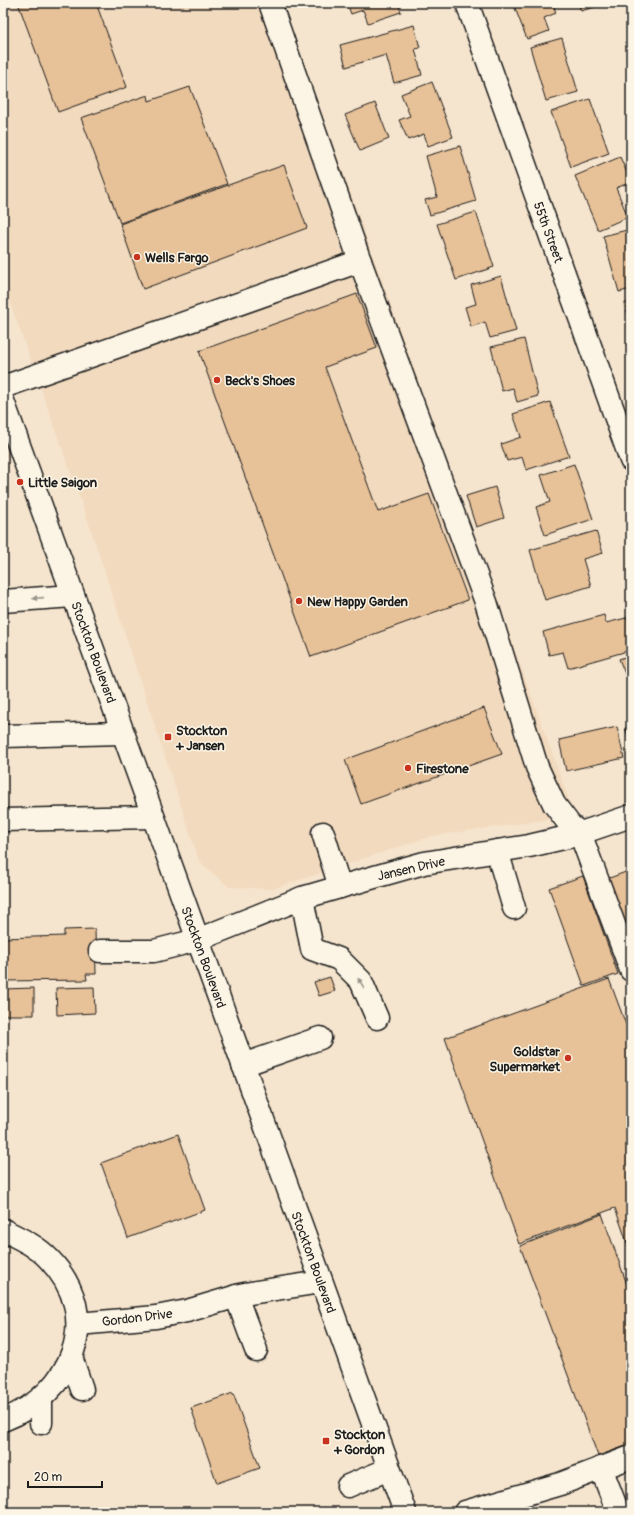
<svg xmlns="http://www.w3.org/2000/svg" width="634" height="1515" font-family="Pangolin,sans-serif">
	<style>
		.built { fill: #f2dabe }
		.building { fill: #e7c198; stroke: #1c1c1c }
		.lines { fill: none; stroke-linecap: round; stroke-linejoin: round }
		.minor-casing { stroke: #1c1c1c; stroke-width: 25 }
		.major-casing { stroke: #1c1c1c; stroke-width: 25 }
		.minor { stroke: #fcf5e5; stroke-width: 22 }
		.major { stroke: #fcf5e5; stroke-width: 22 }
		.oneway { fill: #97938b }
		.poi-dot { fill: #c8321e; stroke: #fcf5e5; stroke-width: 1.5 }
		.labels { text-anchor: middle; stroke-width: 3; stroke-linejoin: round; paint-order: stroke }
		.street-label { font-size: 13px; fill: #1c1c1c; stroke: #fcf5e5 }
		.poi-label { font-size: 13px; font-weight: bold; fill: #1c1c1c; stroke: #fcf5e5; text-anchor: start }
	</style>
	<rect width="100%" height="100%" fill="#f6e5ce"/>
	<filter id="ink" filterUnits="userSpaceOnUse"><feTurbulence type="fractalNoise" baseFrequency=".025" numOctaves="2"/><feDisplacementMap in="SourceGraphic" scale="8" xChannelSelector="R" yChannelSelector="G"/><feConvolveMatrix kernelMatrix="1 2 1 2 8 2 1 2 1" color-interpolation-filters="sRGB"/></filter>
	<g filter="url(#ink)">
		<path class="built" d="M3,3H282L573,811L545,820L432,836L272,889L229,887L199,861L89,524L3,283Z"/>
		<g class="building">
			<path d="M18,3H96L127,87L58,112Z"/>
			<path d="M347,3H398L401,12L368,23L363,10L351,14Z"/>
			<path d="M513,3H553L556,13L544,18L549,31L527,39Z"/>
			<path d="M578,3H605V4L581,11Z"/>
			<path d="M414,25L420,48L415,49L422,75L394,83L386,55L346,67L340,45Z"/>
			<path d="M562,38L578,92L546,101L530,47Z"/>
			<path d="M432,82L453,137L428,146L424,134L408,140L399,120L410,116L401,94Z"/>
			<path d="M190,87L227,184L120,223L81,118L148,95L149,101Z"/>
			<path d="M590,99L609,153L571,167L551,112Z"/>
			<path d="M375,103L389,139L360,151L345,115Z"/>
			<path d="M460,146L476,201L430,215L425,200L437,197L426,156Z"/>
			<path d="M620,157L631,182L616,188L628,217L598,230L575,176Z"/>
			<path d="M284,165L307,228L143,289L120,224Z"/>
			<path d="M476,212L494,267L456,280L437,224Z"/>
			<path d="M631,229V289L619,292L603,236Z"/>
			<path d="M501,276L516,331L490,338L485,322L471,327L465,307L476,304L471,285Z"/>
			<path d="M357,294L377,348L325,367L378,512L429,494L468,600L311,657L199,351Z"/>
			<path d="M631,301V321L624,304Z"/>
			<path d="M524,339L538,396L517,402L513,388L502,391L491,347Z"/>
			<path d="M550,402L569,456L526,470L522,457L507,461L501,444L521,437L513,414Z"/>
			<path d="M574,464L593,519L545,535L536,507L550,502L541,475Z"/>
			<path d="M495,487L504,518L476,527L466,496Z"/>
			<path d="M596,531L603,553L583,559L591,586L545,600L530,550Z"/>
			<path d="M604,615L606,623L630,617L631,650L568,668L563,652L549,655L543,632Z"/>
			<path d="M631,655V685L630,686L619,659Z"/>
			<path d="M484,708L502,754L361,804L345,760Z"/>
			<path d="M631,726V743L625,728Z"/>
			<path d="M617,727L624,758L566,771L559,740Z"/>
			<path d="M631,870V927L627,929L607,879Z"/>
			<path d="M583,876L618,974L584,986L549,888Z"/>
			<path d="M95,929L96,974H86L87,980L3,981V938L64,936V930Z"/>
			<path d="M330,977L335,991L319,996L314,982Z"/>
			<path d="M609,979L631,1038V1254L615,1208L519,1244L445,1038Z"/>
			<path d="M94,987L95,1013L57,1015L56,988Z"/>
			<path d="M34,988V1015H3V989Z"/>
			<path d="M178,1134L205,1210L128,1238L101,1163Z"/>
			<path d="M602,1214L629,1290L631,1289V1444L598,1456L520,1246Z"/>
			<path d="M233,1393L260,1468L217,1483L191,1408Z"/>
		</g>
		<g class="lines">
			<defs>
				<g id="minor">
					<path d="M270,3L360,261L486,602L537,767L554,804L570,825L580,833L631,970"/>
					<path d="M467,3L631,460"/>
					<path d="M3,387L360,261"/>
					<path d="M3,601L73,596"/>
					<path d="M3,736L122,733"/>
					<path d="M3,820L153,817"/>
					<path d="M323,833L340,887"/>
					<path d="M497,851L514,908"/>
					<path d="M302,898L312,949L339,959L361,981L377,1018"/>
					<path d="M100,951H154L197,940L302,898L378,876L424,863L529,846L572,836L631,816"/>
					<path d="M243,1065L320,1038"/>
					<path d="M3,1230C19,1238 37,1246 49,1259C105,1317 72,1394 3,1420"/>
					<path d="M236,1296L256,1350"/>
					<path d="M78,1324L156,1317L187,1311L244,1294L321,1282"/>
					<path d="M71,1357L82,1389"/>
					<path d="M41,1398V1423"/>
					<path d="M601,1468L618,1512"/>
					<path d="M348,1486L389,1469"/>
					<path d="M465,1512L560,1484L631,1457"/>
				</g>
				<path id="major" d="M3,401L405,1512"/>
			</defs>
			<use href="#minor" class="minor-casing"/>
			<use href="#major" class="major-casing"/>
			<use href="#minor" class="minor"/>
			<use href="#major" class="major"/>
		</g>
		<defs><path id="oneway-solid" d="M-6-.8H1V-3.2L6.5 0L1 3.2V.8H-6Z"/></defs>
		<g class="oneway">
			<use href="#oneway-solid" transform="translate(38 598) rotate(176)"/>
			<use href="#oneway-solid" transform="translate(361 983) rotate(-122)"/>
		</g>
	</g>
	<g class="poi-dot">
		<circle cx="137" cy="257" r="4"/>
		<circle cx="217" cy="380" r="4"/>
		<circle cx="20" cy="482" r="4"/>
		<circle cx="299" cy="601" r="4"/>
		<rect x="164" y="733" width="8" height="8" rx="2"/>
		<circle cx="408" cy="768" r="4"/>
		<circle cx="568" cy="1058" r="4"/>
		<rect x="322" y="1437" width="8" height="8" rx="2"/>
	</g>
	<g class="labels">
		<g class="street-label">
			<text transform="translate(549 232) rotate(70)" y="5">55th Street</text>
			<text transform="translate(94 652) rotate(70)" y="5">Stockton Boulevard</text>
			<text transform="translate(411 868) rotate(-13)" y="5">Jansen Drive</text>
			<text transform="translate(204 957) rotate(70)" y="5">Stockton Boulevard</text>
			<text transform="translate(314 1262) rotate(70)" y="5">Stockton Boulevard</text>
			<text transform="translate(137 1317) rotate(-7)" y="5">Gordon Drive</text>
		</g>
		<g class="poi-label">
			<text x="145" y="262">Wells Fargo</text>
			<text x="225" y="385">Beck's Shoes</text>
			<text x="28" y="487">Little Saigon</text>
			<text x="307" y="606">New Happy Garden</text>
			<text x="176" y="735">Stockton<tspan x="176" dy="15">+ Jansen</tspan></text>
			<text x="416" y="773">Firestone</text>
			<text x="560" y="1056" text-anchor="end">Goldstar<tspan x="560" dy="15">Supermarket</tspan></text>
			<text x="334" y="1439">Stockton<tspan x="334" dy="15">+ Gordon</tspan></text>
		</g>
	</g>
	<rect width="634" height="1515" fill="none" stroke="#fcf5e5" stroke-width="16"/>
	<rect x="8" y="8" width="618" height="1499" fill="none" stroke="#1c1c1c" stroke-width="1.5" filter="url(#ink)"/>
	<path d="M28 1481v6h74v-6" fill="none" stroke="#1c1c1c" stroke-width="2"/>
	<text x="34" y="1481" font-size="12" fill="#1c1c1c" stroke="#fcf5e5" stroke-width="3" paint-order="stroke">20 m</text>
</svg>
